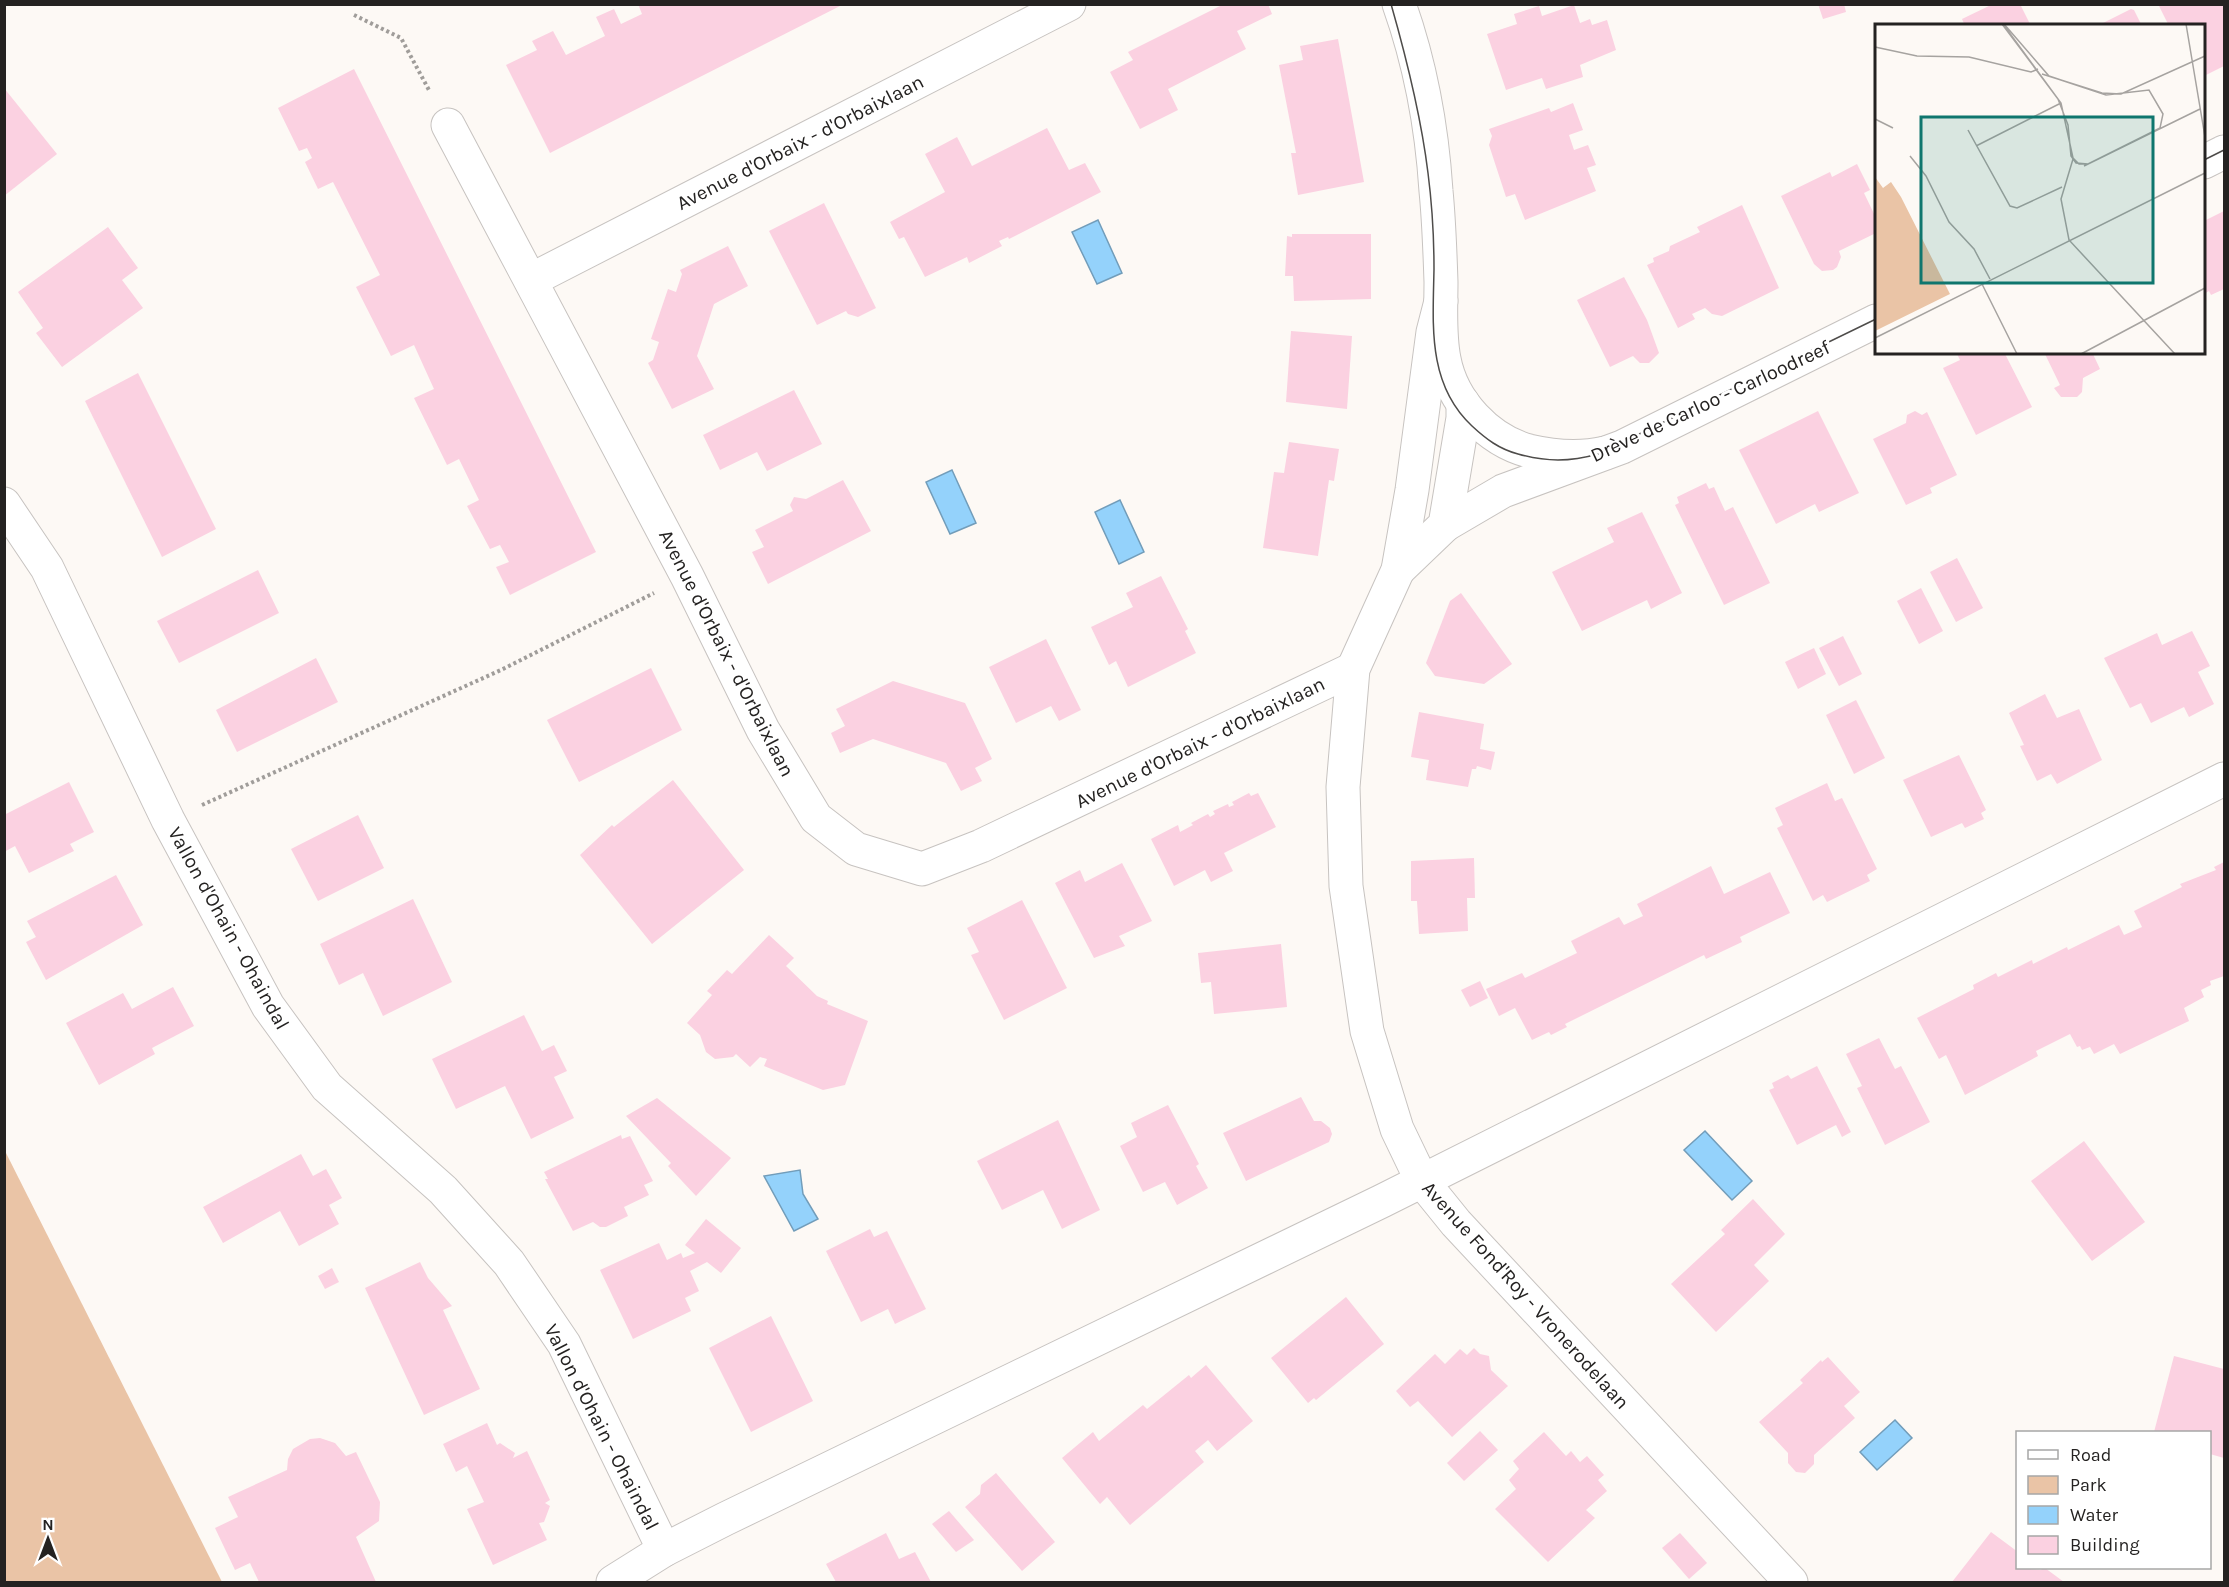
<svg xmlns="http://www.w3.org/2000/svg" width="2229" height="1587" font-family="Karla,sans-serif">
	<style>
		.green { fill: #eac4a6 }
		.water { fill: #94d2fb; stroke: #729dba; stroke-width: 1.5 }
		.building { fill: #fbd1e1 }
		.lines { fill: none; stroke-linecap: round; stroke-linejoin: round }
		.minor-casing { stroke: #c7c3c0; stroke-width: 35 }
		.path { stroke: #a09d9a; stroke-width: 4; stroke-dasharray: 3 3; stroke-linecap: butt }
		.minor { stroke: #fff; stroke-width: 33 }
		.tram { stroke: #4e4c4a; stroke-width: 1.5 }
		.labels { text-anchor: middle; stroke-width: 6; stroke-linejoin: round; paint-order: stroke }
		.street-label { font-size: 20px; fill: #242221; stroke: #fff }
		.inset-road { fill: none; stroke: #a6a3a0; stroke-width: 1.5 }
		.view { fill: #0f766e; fill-opacity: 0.15; stroke: #0f766e; stroke-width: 3 }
		.inset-edge { fill: none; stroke: #242221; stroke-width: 3 }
	</style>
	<rect width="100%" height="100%" fill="#fdf9f5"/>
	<path class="green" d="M5,1151L222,1582H5Z"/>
	<g class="water">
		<path d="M1098,220L1122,273L1097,284L1072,232Z"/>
		<path d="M952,470L976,523L950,534L926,482Z"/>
		<path d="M1120,500L1144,552L1119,564L1095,512Z"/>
		<path d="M1705,1131L1752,1181L1732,1200L1684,1150Z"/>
		<path d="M800,1170L803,1194L818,1219L794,1231L764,1176Z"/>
		<path d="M1895,1420L1912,1438L1877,1470L1860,1452Z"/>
	</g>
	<g class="building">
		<path d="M638,4H844L550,153L506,65L537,50L532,41L553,31L566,55L605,36L596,17L614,9L621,24L642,14Z"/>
		<path d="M1224,4H1268L1272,14L1237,31L1246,49L1168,89L1178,110L1140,129L1110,72L1133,60L1128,52Z"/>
		<path d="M1818,4H1844L1846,12L1823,19Z"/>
		<path d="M1993,4H2020L2031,26H1965L1962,19Z"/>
		<path d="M2158,4H2224V66L2204,76V26H2169Z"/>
		<path d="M1574,5L1580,23L1590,19L1592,25L1607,20L1616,50L1580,65L1583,77L1546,89L1542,78L1506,90L1487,34L1517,24L1514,14L1539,6L1542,16Z"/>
		<path d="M2131,9L2134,10L2142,26H2097Z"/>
		<path d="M1338,39L1364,182L1298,195L1291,153H1296L1279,65L1303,60L1300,46Z"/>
		<path d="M354,69L596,552L510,595L496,567L509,562L500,545L490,549L467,506L479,500L459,459L447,465L414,398L434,389L414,345L391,356L356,287L380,275L333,182L318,189L305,162L312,158L307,148L299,151L278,108Z"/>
		<path d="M4,88L57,154L4,196Z"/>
		<path d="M1573,103L1583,130L1569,135L1574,150L1588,145L1596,165L1587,168L1596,191L1525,220L1515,194L1506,197L1489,145L1492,136L1489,129L1549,108L1551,112Z"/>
		<path d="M1047,128L1069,170L1085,163L1101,192L1009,239L1008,237L999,241L1002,246L969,263L967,257L925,277L904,237L899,239L890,222L945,192L925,154L957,137L972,166Z"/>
		<path d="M1857,164L1870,190L1864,193L1876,218V233L1839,251L1841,257L1837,267L1833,270L1822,271L1814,264L1781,196L1830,172L1832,177Z"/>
		<path d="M824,203L876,308L858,317L848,314L846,311L817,325L769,231Z"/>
		<path d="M1742,205L1779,288L1722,316L1712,314L1705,308L1692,314L1695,319L1678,328L1647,265L1654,262L1653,258L1669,251L1670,246L1700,232L1697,227Z"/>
		<path d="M2224,211V289L2211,295L2209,291L2204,294V221Z"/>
		<path d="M108,227L138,268L122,280L143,308L62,367L36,333L43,328L18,292Z"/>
		<path d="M1292,234H1371V299L1294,301L1293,276H1285L1287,236L1292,237Z"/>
		<path d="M728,246L748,286L714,304L697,356L714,389L672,409L648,363L653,360L659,342L651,339L668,289L676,292L682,274L680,270Z"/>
		<path d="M1624,277L1647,320L1659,353L1649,363H1640L1633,356L1610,367L1577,300Z"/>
		<path d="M1291,331L1352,336L1347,409L1286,402Z"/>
		<path d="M1956,352H2004L2032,407L1976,435L1943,368L1960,360Z"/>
		<path d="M2044,352H2092L2100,369L2083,378L2082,392L2077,397H2061L2054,388L2060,385Z"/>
		<path d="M138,373L216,529L162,557L85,401Z"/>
		<path d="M794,390L822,444L767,471L757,452L720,470L703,435Z"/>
		<path d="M1818,411L1859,493L1819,512L1815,504L1776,524L1739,450Z"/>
		<path d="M1915,411L1922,415L1927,412L1957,475L1930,488L1932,493L1906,505L1873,439L1906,423L1907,415Z"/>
		<path d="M1289,442L1339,449L1334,481L1329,480L1318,556L1263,548L1274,472L1284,473Z"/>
		<path d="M843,480L871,531L768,584L752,552L764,547L755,530L793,511L790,505L794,497L806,499Z"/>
		<path d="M1706,483L1709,489L1714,487L1725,511L1733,507L1770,583L1724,605L1675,505L1679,503L1677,497Z"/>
		<path d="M1642,512L1682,593L1651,609L1647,600L1582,631L1552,572L1614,542L1607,528Z"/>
		<path d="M1957,558L1983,608L1956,622L1930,572Z"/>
		<path d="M258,570L279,613L179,663L157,621Z"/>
		<path d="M1161,576L1188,629L1185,631L1196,653L1128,687L1116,661L1109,665L1091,627L1133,607L1126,593Z"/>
		<path d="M1921,588L1943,631L1919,644L1897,601Z"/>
		<path d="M1461,593L1512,664L1484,684L1435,676L1426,663L1450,601Z"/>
		<path d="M2192,631L2210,666L2198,672L2214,704L2189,717L2184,707L2151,723L2141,703L2130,708L2104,658L2157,633L2162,645Z"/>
		<path d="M1843,636L1862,674L1839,686L1819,648Z"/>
		<path d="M1046,639L1081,710L1059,721L1051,706L1016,723L989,667Z"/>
		<path d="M1814,648L1826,674L1798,689L1785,662Z"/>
		<path d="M316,658L338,702L237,752L216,710Z"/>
		<path d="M651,668L682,730L579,782L547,720Z"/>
		<path d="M893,681L965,703L992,759L975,768L982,781L961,791L946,763L873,739L840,753L831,733L845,726L836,709Z"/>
		<path d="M2045,694L2057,718L2079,709L2102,760L2057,784L2051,774L2037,781L2020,746L2024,745L2009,713Z"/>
		<path d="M1856,700L1885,758L1854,774L1826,715Z"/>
		<path d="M1419,712L1484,724L1480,749L1495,752L1491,770L1477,766L1476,769H1472L1468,787L1426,780L1429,760L1411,757Z"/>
		<path d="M1959,755L1986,810L1981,813L1984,819L1965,828L1962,823L1931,837L1903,780Z"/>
		<path d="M673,780L744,870L652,944L580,855L612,825L614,827Z"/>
		<path d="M69,782L94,832L70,844L74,851L29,873L15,846L4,852V815Z"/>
		<path d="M1827,783L1835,801L1842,798L1877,869L1867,875L1870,881L1827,902L1823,895L1813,901L1777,828L1783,825L1775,808Z"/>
		<path d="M1249,793L1251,796L1258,793L1276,827L1224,853L1233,871L1211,882L1205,870L1174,886L1151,839L1178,825L1180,832L1193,825L1191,823L1208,814L1210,817L1215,814L1213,811L1228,804L1229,807L1234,805L1232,802Z"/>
		<path d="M358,815L384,868L318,901L291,849Z"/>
		<path d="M1474,858L1475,898H1467L1468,931L1419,934L1417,901H1411V861Z"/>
		<path d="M2224,862V976L2210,981L2211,985L2201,990L2204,997L2184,1008L2189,1021L2120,1054L2114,1044L2094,1054L2090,1047L2082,1050L2080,1046L2077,1047L2070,1034L2036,1051L2038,1056L1965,1095L1946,1055L1939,1059L1917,1018L1974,989L1973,985L1996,973L1998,977L2032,960L2033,964L2067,947L2068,950L2119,925L2124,935L2142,927L2134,911L2182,887L2180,884L2216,870L2214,867Z"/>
		<path d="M1122,863L1152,921L1119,936L1125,946L1094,958L1055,883L1080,870L1085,882Z"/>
		<path d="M1711,866L1724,894L1770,872L1790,913L1740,937L1742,942L1706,959L1704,955L1569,1022L1565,1024L1567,1027L1551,1035L1549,1032L1532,1040L1515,1008L1499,1016L1486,989L1522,973L1525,978L1577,953L1571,941L1619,917L1624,925L1643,916L1637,904Z"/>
		<path d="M116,875L143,925L46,980L26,942L36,937L27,921Z"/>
		<path d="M413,899L452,982L383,1016L363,973L339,985L320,944Z"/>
		<path d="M1022,900L1067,988L1004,1020L971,955L979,952L967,928Z"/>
		<path d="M769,935L794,958L786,966L817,996L828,1001L827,1004L868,1021L845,1085L823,1090L764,1066L767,1059L760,1057L750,1067L736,1054L733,1057L715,1059L706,1052L700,1035L687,1023L712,995L707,991L727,970L732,974Z"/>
		<path d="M1281,944L1287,1007L1214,1014L1211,982L1201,983L1198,953Z"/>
		<path d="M1480,981L1488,998L1470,1007L1461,990Z"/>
		<path d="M173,987L194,1026L152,1048L155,1054L99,1085L66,1023L123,993L132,1009Z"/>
		<path d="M524,1015L542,1051L554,1045L567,1071L554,1077L574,1118L531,1139L505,1086L456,1109L432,1059Z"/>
		<path d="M1879,1038L1895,1069L1901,1066L1930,1122L1885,1145L1857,1088L1862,1086L1846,1054Z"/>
		<path d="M1817,1066L1851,1132L1842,1137L1836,1125L1797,1145L1769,1090L1774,1088L1772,1083L1788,1075L1791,1079Z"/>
		<path d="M1301,1097L1314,1121H1321L1330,1128L1332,1134L1329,1142L1246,1181L1223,1133Z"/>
		<path d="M657,1098L731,1158L696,1196L668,1166L671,1163L626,1116Z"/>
		<path d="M1168,1105L1199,1164L1196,1166L1208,1188L1177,1205L1165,1182L1143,1192L1120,1146L1137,1137L1131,1123Z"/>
		<path d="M1058,1120L1100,1210L1062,1229L1043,1190L1002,1210L977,1161Z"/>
		<path d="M621,1135L622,1139L630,1136L653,1181L644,1185L649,1195L624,1207L628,1216L606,1227H600L593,1222L573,1231L545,1179H548L544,1172Z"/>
		<path d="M2084,1141L2145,1222L2092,1261L2031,1181Z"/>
		<path d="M301,1154L313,1176L326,1169L342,1198L329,1205L339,1224L299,1246L280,1211L223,1243L203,1207Z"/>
		<path d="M1753,1199L1785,1234L1754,1265L1769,1281L1716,1332L1671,1284L1725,1234L1721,1230Z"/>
		<path d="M706,1219L741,1248L721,1273L707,1262L690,1271L699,1291L685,1298L691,1311L633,1339L600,1270L659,1243L667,1260L681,1253L683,1258L695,1253L685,1245Z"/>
		<path d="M870,1229L874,1237L887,1231L926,1309L895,1324L888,1309L861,1322L826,1251Z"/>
		<path d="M420,1262L428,1278L452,1306L443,1310L480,1389L424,1415L365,1288Z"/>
		<path d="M332,1268L339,1282L325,1289L318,1276Z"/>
		<path d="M1346,1297L1384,1344L1316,1400L1314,1398L1308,1403L1271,1358Z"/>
		<path d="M771,1316L813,1401L751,1432L709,1348Z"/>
		<path d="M1474,1348L1480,1354L1489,1356L1491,1370L1508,1386L1452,1437L1418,1401L1410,1407L1396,1391L1435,1354L1445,1364L1460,1349L1467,1355Z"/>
		<path d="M2174,1356L2224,1369V1458L2210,1454V1432H2154Z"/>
		<path d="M1828,1357L1860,1392L1844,1406L1855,1418L1814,1455V1464L1805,1473L1796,1472L1788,1463V1453L1759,1422L1803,1383L1800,1380L1821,1360L1822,1362Z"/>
		<path d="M1206,1365L1253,1421L1217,1451L1208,1440L1195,1451L1204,1462L1130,1525L1107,1497L1100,1504L1062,1458L1093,1432L1099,1441L1143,1405L1147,1409L1189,1375L1191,1378Z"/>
		<path d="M487,1423L497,1445L500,1443L515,1453L513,1458L527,1451L550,1500L545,1503L550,1506L544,1522L539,1523L547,1540L493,1565L467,1509L484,1502L467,1466L456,1472L443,1444Z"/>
		<path d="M1480,1431L1498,1450L1464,1481L1447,1463Z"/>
		<path d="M1544,1432L1566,1456L1571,1451L1580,1462L1587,1456L1604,1475L1598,1480L1607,1491L1586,1510L1595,1518L1548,1562L1495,1509L1516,1489L1509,1480L1519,1469L1513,1461Z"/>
		<path d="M320,1438L335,1443L346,1456L356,1452L380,1502L379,1521L356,1537L376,1582H259L250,1563L235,1570L215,1528L238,1517L228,1497L287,1470L288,1459L293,1449L310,1439Z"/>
		<path d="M996,1473L1055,1542L1022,1571L965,1507L980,1494L981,1485Z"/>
		<path d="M949,1511L974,1540L956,1552L932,1524Z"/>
		<path d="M1991,1532L2018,1552V1568L2040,1570L2045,1568L2064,1582H1952Z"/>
		<path d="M886,1533L899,1559L915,1552L931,1582H836L826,1564Z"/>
		<path d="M1680,1533L1707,1563L1689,1579L1662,1548Z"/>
	</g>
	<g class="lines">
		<defs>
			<g id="minor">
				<path d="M1399,4C1420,63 1432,129 1436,191C1439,221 1440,252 1441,282C1441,308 1439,334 1444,359C1452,402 1488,440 1529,451C1555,457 1579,459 1605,453"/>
				<path d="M448,125L687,576L763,730L816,818L856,849L922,869L981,846L1353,669"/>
				<path d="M2204,162L2224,152"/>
				<path d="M531,280L1069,4"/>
				<path d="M1441,301L1433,332L1412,490L1398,570L1353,669L1343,787L1346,886L1367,1031L1397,1129L1422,1181L1456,1223L1791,1582"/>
				<path d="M4,504L47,568L168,820L268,1006L327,1087L443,1190L509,1263L564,1344L664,1550"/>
				<path d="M1445,525L1503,491L1622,447L1876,321"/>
				<path d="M1398,570L1445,525L1463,418V403"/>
				<path d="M613,1582L664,1550L725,1519L1382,1201L2224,779"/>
			</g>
		</defs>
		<use href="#minor" class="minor-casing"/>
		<g class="path">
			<path d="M354,15L401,38L430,92"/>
			<path d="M202,805L501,670L654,593"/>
		</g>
		<use href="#minor" class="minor"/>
		<g class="tram">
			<path d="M1391,4C1407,60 1421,116 1428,173C1432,204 1434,237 1434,269C1433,325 1427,384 1472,426C1486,439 1499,449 1518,454C1546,462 1570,462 1598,454L1876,319"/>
			<path d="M2204,160L2224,150"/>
		</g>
	</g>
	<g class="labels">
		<g class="street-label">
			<text transform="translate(800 142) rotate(-27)" y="7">Avenue d'Orbaix - d'Orbaixlaan</text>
			<text transform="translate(1710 401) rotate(-25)" y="7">Drève de Carloo - Carloodreef</text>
			<text transform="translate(727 653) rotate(63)" y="7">Avenue d'Orbaix - d'Orbaixlaan</text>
			<text transform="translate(1200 742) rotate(-26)" y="7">Avenue d'Orbaix - d'Orbaixlaan</text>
			<text transform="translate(229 928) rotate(61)" y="7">Vallon d'Ohain - Ohaindal</text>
			<text transform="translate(1526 1295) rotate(48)" y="7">Avenue Fond'Roy - Vronerodelaan</text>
			<text transform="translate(602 1427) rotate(63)" y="7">Vallon d'Ohain - Ohaindal</text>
		</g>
	</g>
	<g transform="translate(1875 24)">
		<rect width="330" height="330" fill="#fdf9f5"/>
		<path d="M0,153L8,164L16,158L26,173L75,270L0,307Z" fill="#eac4a6"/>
		<path class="inset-road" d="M127,0L183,75L193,101L196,132L201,139L213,140L285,104L288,90L274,66L231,71L174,52L129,0M128,0L186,79L198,134L204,140H213M311,0L330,113M0,23L42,32L94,33L156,48L163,45M167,50L227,69L246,70L330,32M0,95L18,104M93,106L135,182L142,184L187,163M101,122L186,79M35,132L51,152L74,198L99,225L115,255M198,135L186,175L194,216L300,330M209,142L325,85M107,260L142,330M0,314L330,149M206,330L330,264"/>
		<path class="view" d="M46,93H278V259H46Z"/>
		<rect width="330" height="330" class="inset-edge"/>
	</g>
	<rect width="2229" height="1587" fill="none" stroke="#242221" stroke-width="12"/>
	<rect x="2016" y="1431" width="195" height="138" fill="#ffffff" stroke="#a7a7a6" stroke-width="1.5"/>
	<rect x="2028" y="1450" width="30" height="9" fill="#ffffff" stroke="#a7a7a6" stroke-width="1.5"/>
	<text x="2070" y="1461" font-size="18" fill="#242221">Road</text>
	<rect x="2028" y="1476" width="30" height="18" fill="#eac4a6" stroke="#a7a7a6" stroke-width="1.5"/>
	<text x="2070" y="1491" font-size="18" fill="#242221">Park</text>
	<rect x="2028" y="1506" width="30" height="18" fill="#94d2fb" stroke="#a7a7a6" stroke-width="1.5"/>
	<text x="2070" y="1521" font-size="18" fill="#242221">Water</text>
	<rect x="2028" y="1536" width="30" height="18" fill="#fbd1e1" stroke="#a7a7a6" stroke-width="1.5"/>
	<text x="2070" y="1551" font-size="18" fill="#242221">Building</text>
	<g transform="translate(48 1539)" stroke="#ffffff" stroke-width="4.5" paint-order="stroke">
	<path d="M0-4.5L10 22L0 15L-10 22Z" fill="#242221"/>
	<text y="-9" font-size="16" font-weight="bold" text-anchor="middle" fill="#242221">N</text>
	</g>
</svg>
